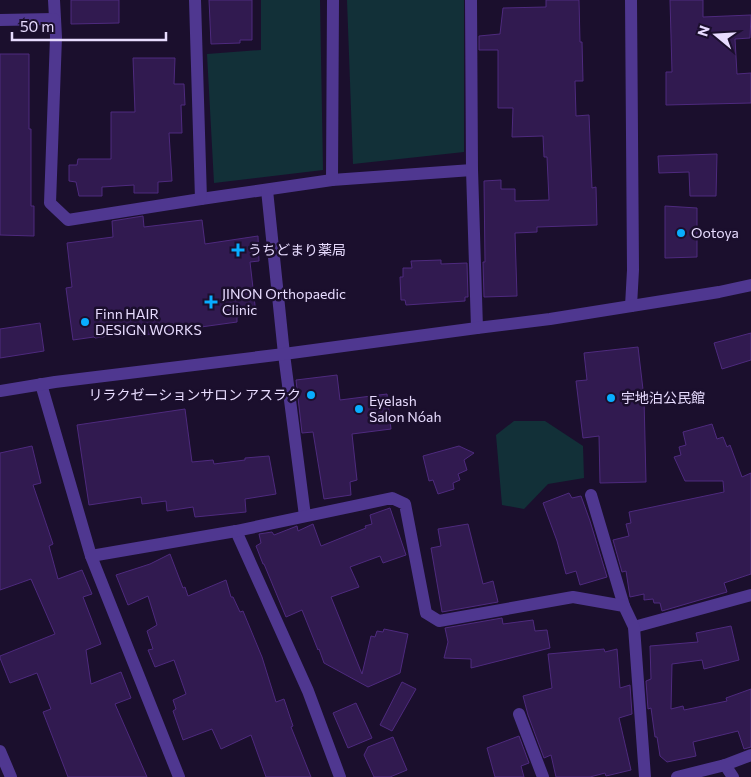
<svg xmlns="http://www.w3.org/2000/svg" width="751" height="777" font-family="Commissioner,'Noto Sans JP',sans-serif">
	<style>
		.green { fill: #123038 }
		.building { fill: #311a50; stroke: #4e2a7e }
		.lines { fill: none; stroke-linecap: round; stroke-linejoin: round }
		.minor { stroke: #4f3790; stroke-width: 12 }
		.poi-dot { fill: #08adff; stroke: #1b0f2d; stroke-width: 2 }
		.labels { text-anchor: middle; stroke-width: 5; stroke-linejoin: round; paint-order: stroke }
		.poi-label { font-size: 14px; fill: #e8dcff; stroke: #1b0f2d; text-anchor: start }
	</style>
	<rect width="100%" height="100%" fill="#1b0f2d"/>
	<g class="green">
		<path d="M261,0H320L323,170L214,183L207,54L261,50Z"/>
		<path d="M347,0H464V152L353,164Z"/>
		<path d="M514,421H545L583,446L584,478L548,484L524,509L502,505L496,435Z"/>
	</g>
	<g class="building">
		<path d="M71,0H119V23L71,24Z"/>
		<path d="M209,0H252V40H240V43L211,44Z"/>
		<path d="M546,0H579L580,42H582L583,81H575L576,116L589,115L592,188L596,187L597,225L537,227V232L515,233L517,296L484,297L483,262H485L484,181L501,180V189H515V201L549,200L547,157H544L543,136L512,137L513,108H498V50H479V36L500,34L503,8L546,7Z"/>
		<path d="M670,0H703V17L751,15L750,38L735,39L737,74L751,73V103L666,105V72H672Z"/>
		<path d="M0,54H29V129H31V206H34V236L0,235Z"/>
		<path d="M133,58H175L174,84H184L185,105H181L182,133H169L172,181L158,182V193H134V185L102,187V196H79L76,182L69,181V165H77L78,159H111V112H135Z"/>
		<path d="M717,154L716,196H690L689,172L659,173L658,156Z"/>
		<path d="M665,206L697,208V257L665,258Z"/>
		<path d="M143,216L144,227L202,220L205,244L258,236L259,261L250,262L256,314L237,317V322L136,336L135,332L95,338L94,337L73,340L66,288L72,287L67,243L113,237L112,221Z"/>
		<path d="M441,260V264L467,263L468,297H465V301L406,305L405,300H401L400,277H403V268H412L411,261Z"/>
		<path d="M40,323L44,351L0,358V329Z"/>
		<path d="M751,333V360L722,369L714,343Z"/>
		<path d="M638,347L644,398L646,482L600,483L599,436L583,438L576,381L587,380L584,353Z"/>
		<path d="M337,375L340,400L387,394L391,429L352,434L357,480L350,482L351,495L324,499L313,432L302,433L296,380Z"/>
		<path d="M185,409L192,462L213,460L214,464L245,460V458L269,456L276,494L245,499L246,512L195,517L193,507L167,511L166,501L142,504L141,497L89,505L77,425Z"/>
		<path d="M712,424L717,439L723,437L727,447L730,445L742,477L751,473V574L724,583L727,592L662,611L660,603H654L653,599L644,600V594L630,597L626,571L622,572L613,540L629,536L626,524L631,523L629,512L724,492L723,481H685L674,457L681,455L679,447L686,445L683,432Z"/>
		<path d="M32,446L41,483L33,485L53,544L49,546L58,579L82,570L92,594L83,597L101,644L86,650L91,684L121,672L131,698L115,704L147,777H68L43,712L51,709L37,673L10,683L0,658V656L55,634L31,579L0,590V453Z"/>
		<path d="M459,446L474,453L464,460L467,470L458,474L460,480L453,483L454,489L438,494L433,480L429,481L423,456Z"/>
		<path d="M569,493L572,498L581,496L590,521L607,577L580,585L576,571L566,574L557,541L543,503Z"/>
		<path d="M390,508L406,555L383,563L380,556L350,567L359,587L331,597L362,674L371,636L375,637L377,631L383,632L384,629L408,634L400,673L368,687L324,663L319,649L318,650L302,610L286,617L264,564H263L256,546L261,543L259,534L272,532L274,535L297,526L298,531L313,524L321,546L366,528L365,526L372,524L370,515Z"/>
		<path d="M468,524L483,584L493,581L498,602L442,612L431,548L441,546L438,529Z"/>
		<path d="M170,554L183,588L185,587L188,596L226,580L231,597H233L240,612L243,611L262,657L276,702L284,699L293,726L291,727L311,777H266L251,735L221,749L212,729L183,740L173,711L176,709L173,700L186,694L174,660L155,667L148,650L153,649L147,631L157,625L148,596L128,605L116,575L150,564Z"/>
		<path d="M502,618L503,624L533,620L535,631L547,630L550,648L471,668V659L444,658L448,642L445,628Z"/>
		<path d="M731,626L739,660L704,669L702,660L672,664L671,709L683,706L684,710L727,701L726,698L751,689V747L744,749L738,731L693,742L696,756L667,762L660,756L657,737H655L651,708L648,709L646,681L651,679L650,646L698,642L696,633Z"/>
		<path d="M604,649L605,652L617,649L620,688L630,685L632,714L619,718L631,770L606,776L605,773L590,777H556L551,755L544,758L528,715L523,696L552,688L548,654Z"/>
		<path d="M402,682L416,689L392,731L380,725Z"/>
		<path d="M356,703L372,738L348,748L333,713Z"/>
		<path d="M519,736L529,763L521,766L524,777H495L487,748Z"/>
		<path d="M393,737L407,770L390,777H374L364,755L368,747Z"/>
	</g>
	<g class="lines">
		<g class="minor">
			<path d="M54,0L56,37L50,203L68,220L201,199L332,180L472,170"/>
			<path d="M195,0L201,199"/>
			<path d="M471,0L472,170L477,328"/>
			<path d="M631,0L633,270L631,306"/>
			<path d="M0,20L54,19"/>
			<path d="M332,180L333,0"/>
			<path d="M267,190L284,354L305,516"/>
			<path d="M41,384L91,556"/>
			<path d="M0,391L55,382L284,354L477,328L550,319L719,292L751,285"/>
			<path d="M591,495L624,606"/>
			<path d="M236,531L308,691L340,777"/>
			<path d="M634,627L751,595"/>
			<path d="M519,714L543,777"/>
			<path d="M0,751L11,777"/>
			<path d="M725,765L733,777"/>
			<path d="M179,777L91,556L236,531L392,498L405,504L426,613L439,621L573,597L624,606L634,627L645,777"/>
			<path d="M677,777L725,765L751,755"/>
		</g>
	</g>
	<g class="poi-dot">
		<circle cx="681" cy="233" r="5"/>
		<path d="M235.5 242.5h5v5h5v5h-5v5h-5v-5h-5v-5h5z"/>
		<path d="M208.5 294.5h5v5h5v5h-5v5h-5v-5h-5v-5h5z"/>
		<circle cx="85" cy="322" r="5"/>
		<circle cx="311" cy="395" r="5"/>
		<circle cx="611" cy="398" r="5"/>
		<circle cx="359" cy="409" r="5"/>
	</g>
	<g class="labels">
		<g class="poi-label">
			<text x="691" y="238">Ootoya</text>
			<text x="248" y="255">うちどまり薬局</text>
			<text x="222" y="299">JINON Orthopaedic<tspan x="222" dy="16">Clinic</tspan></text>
			<text x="95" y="319">Finn HAIR<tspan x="95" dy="16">DESIGN WORKS</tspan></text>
			<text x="301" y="400" text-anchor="end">リラクゼーションサロン アスラク</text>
			<text x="621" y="403">宇地泊公民館</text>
			<text x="369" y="406">Eyelash<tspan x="369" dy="16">Salon Nóah</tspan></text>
		</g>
	</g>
	<g transform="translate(716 35) rotate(288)" stroke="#1b0f2d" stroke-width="4" paint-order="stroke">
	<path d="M0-4L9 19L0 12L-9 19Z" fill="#e8dcff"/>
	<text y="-8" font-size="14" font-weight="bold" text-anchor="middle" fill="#e8dcff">N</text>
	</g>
	<path d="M12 32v8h154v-8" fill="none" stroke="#e8dcff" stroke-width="2.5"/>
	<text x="20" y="32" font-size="15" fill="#e8dcff" stroke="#1b0f2d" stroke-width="4" paint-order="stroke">50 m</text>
</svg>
